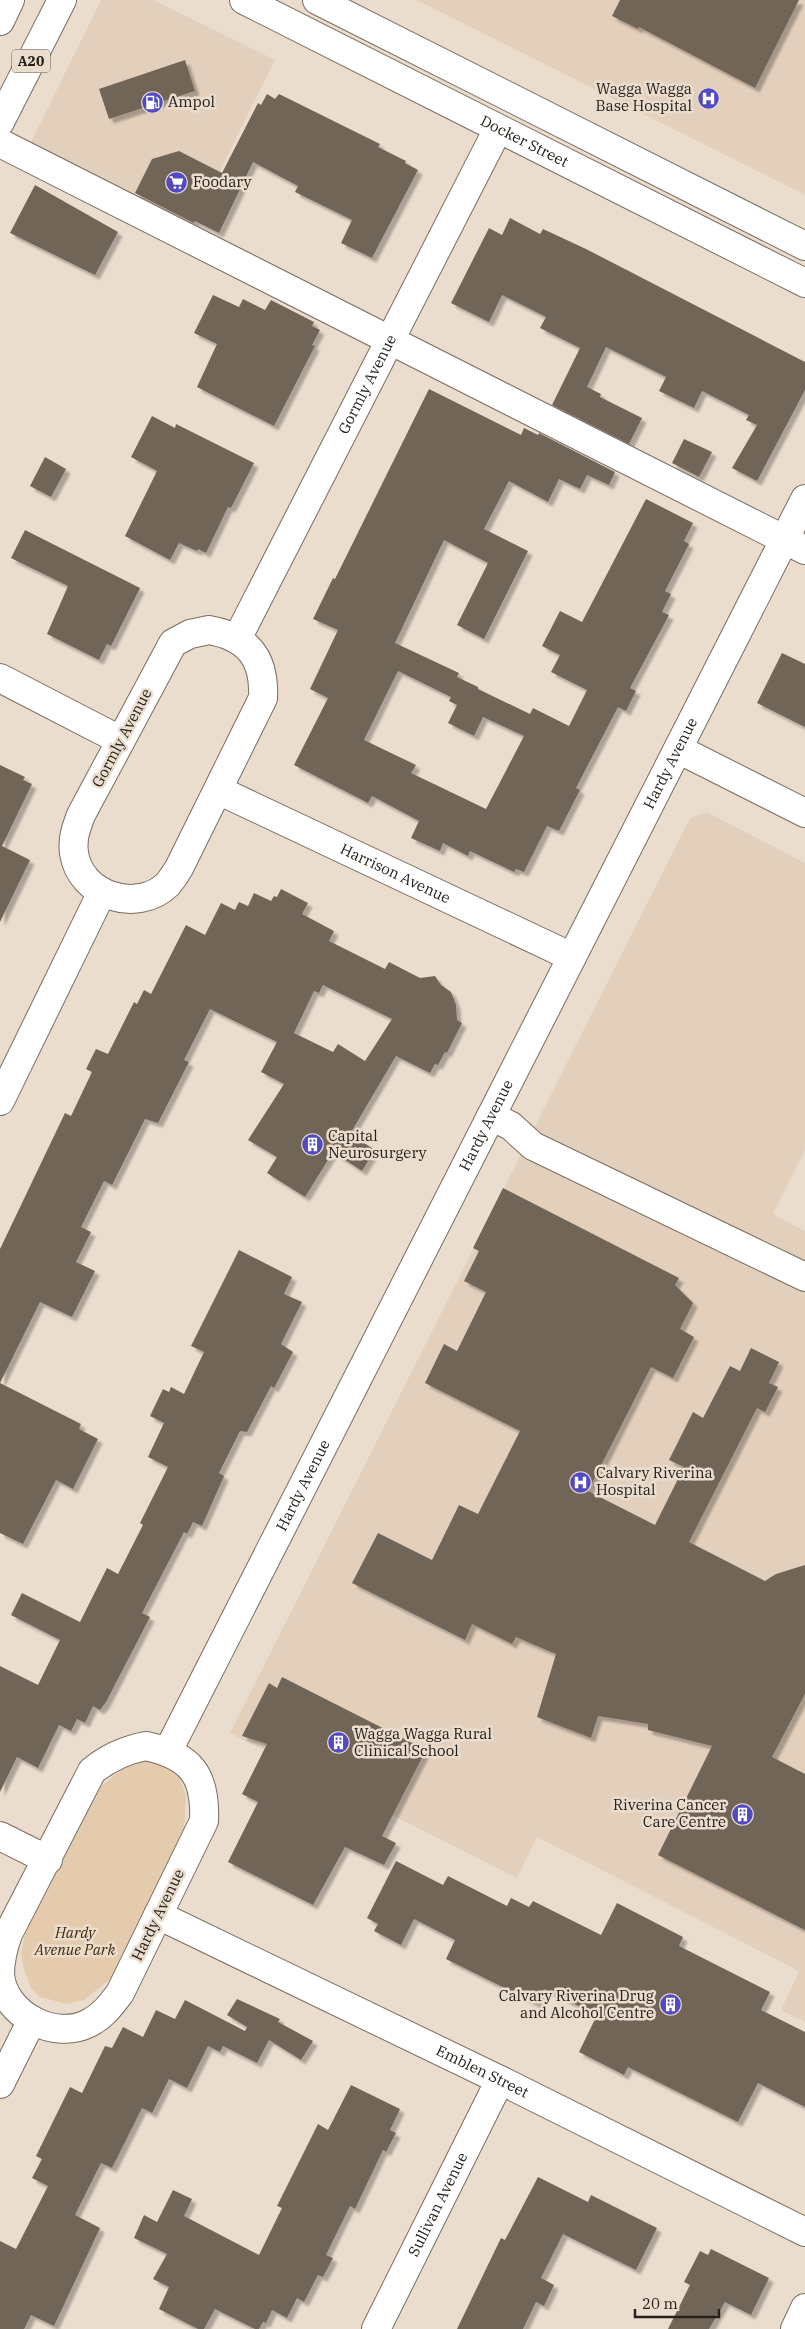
<svg xmlns="http://www.w3.org/2000/svg" width="805" height="2329" font-family="'IBM Plex Serif',serif">
	<style>
		.built { fill: #e3d0bc }
		.green { fill: #e5cbae }
		.building { fill: #716558; fill-rule: evenodd; filter: url(#shadow) }
		.lines { fill: none; stroke-linecap: round; stroke-linejoin: round }
		.minor-casing { stroke: #796d5f; stroke-width: 30 }
		.major-casing { stroke: #796d5f; stroke-width: 30 }
		.highway-casing { stroke: #796d5f; stroke-width: 30 }
		.minor { stroke: #fff; stroke-width: 28 }
		.major { stroke: #fff; stroke-width: 28 }
		.highway { stroke: #fff; stroke-width: 28 }
		.labels { text-anchor: middle; stroke-width: 5; stroke-linejoin: round; paint-order: stroke }
		.shield { fill: #ebddce; stroke: #605950; stroke-width: 1 }
		.shield-label { font-size: 14px; font-weight: bold; fill: #25201a }
		.poi-label { font-size: 15px; fill: #25201a; stroke: #ebddce; text-anchor: start }
		.street-label { font-size: 15px; fill: #25201a; stroke: #ebddce }
		.park-label { font-size: 15px; font-style: italic; fill: #432a08; stroke: #ebddce }
	</style>
	<defs>
		<filter id="shadow"><feDropShadow dx="4.5" dy="4.5" stdDeviation="1" flood-color="#0004"/></filter>
	</defs>
	<rect width="100%" height="100%" fill="#ebddce"/>
	<g class="built">
		<path d="M101,0H154L275,60L193,225L30,144Z"/>
		<path d="M417,0H805V195Z"/>
		<path d="M707,812L805,863V1150L773,1214L805,1231V2022L781,2010L799,1971L537,1837L517,1878L230,1733L690,818Z"/>
	</g>
	<path class="green" d="M143,1760L157,1762L172,1768L180,1779L186,1796L184,1837L114,1976L84,2000L67,2004L40,1997L31,1988L23,1966L21,1954L27,1925L96,1790L125,1767Z"/>
	<g class="building">
		<path d="M620,0H799L755,88L639,27L638,29L612,16Z"/>
		<path d="M185,60L195,91L109,119L99,89Z"/>
		<path d="M267,94L275,99L279,94L380,144L378,147L406,161L405,163L418,170L372,258L341,243L352,220L295,192L298,186L253,162L219,233L195,221L194,223L135,193L152,159L179,151L222,173L258,103L261,105Z"/>
		<path d="M35,185L118,232L95,275L10,233Z"/>
		<path d="M510,218L540,234L543,229L586,249L805,362V390L757,481L732,468L757,425L746,420L749,415L702,391L694,408L659,391L666,377L606,347L587,387L601,394L600,397L642,418L629,444L552,405L580,348L540,328L546,317L502,295L489,322L451,303L489,228L502,235Z"/>
		<path d="M213,295L239,307L243,299L265,310L271,300L314,322L312,326L320,330L312,345L315,346L274,426L197,387L217,344L194,333Z"/>
		<path d="M429,389L521,435L524,428L538,435L539,433L615,472L609,485L587,475L580,489L559,479L548,502L509,481L484,529L528,551L484,639L457,625L488,563L444,540L395,643L459,673L457,677L478,687V689L530,714L533,708L569,726L587,690L551,672L560,655L542,646L560,611L582,622L646,499L693,523L684,541L689,544L665,591L671,594L662,612L669,615L630,688L636,691L626,711L618,707L576,788L580,790L559,831L547,826L524,872L516,869L514,872L470,851L468,856L443,843L440,851L411,838L419,821L372,796L368,803L294,765L328,698L310,689L338,630L313,619L333,578L335,579ZM398,671L451,697L449,701L457,705L448,723L474,736L483,717L524,736L486,809L411,773L416,765L364,740Z"/>
		<path d="M152,416L175,428L176,424L254,463L231,508L228,507L206,553L198,549L197,551L179,543L170,560L125,536L157,471L131,457Z"/>
		<path d="M684,439L712,452L699,477L672,463Z"/>
		<path d="M45,457L66,469L51,497L30,486Z"/>
		<path d="M25,530L140,588L111,646L107,644L99,660L47,634L68,586L11,558Z"/>
		<path d="M782,653L805,664V727L757,703Z"/>
		<path d="M0,765L25,777L23,780L32,784L2,846L30,860L0,922Z"/>
		<path d="M281,889L308,903L302,914L334,931L329,941L385,969L389,962L420,978L435,976L441,985L451,992L456,1005L457,1020L462,1023L447,1053L445,1052L438,1065L435,1064L430,1073L396,1056L350,1134L375,1150L362,1171L333,1152L305,1197L267,1173L277,1157L248,1140L284,1084L261,1072L277,1042L210,1009L184,1060L189,1062L158,1123L145,1119L112,1185L104,1181L81,1227L91,1232L76,1262L95,1271L72,1317L40,1302L0,1383L81,1424L79,1429L98,1439L73,1489L56,1480L23,1544L0,1533V1249L65,1113L71,1116L92,1072L86,1069L96,1049L108,1054L134,1002L137,1004L144,990L151,994L186,925L205,935L221,903L235,910L239,902L248,906L254,893L271,901L274,896L277,897ZM323,985L392,1019L365,1061L338,1044L333,1052L294,1033L314,991L319,993Z"/>
		<path d="M503,1188L679,1278L675,1285L693,1303L680,1329L694,1337L673,1378L651,1367L588,1491L655,1525L684,1467L669,1460L693,1412L703,1418L730,1366L740,1371L751,1348L779,1362L769,1383L778,1387L765,1412L757,1408L689,1542L765,1581L776,1574L805,1565V1694L772,1757L805,1774V1930L658,1855L712,1746L648,1730V1724L598,1716L591,1738L537,1717L556,1654L516,1637L512,1644L472,1624L465,1640L352,1583L378,1533L432,1560L459,1505L478,1514L520,1431L425,1383L444,1344L457,1351L486,1292L464,1281L479,1251L473,1248Z"/>
		<path d="M239,1250L292,1277L284,1294L302,1302L281,1344L293,1352L274,1388L271,1386L247,1432L240,1431L219,1473L224,1476L202,1526L193,1522L187,1534L184,1532L142,1613L150,1617L106,1702L100,1710L93,1706L85,1723L77,1719L71,1731L59,1725L38,1768L17,1757L0,1792V1666L38,1685L60,1640L11,1615L22,1593L80,1622L107,1568L118,1574L143,1525L140,1523L168,1467L148,1457L164,1423L150,1416L163,1389L169,1392L171,1387L184,1394L204,1352L191,1346Z"/>
		<path d="M282,1677L426,1750L382,1836L396,1843L384,1865L345,1847L313,1905L228,1862L258,1802L242,1794L267,1744L242,1736L269,1683L277,1688Z"/>
		<path d="M396,1861L443,1885L448,1876L507,1906L511,1898L529,1907L533,1901L601,1935L617,1903L683,1937L679,1946L770,1992L761,2010L805,2032V2107L758,2083L738,2122L628,2067L624,2075L579,2052L597,2015L544,1989L537,2004L446,1959L455,1940L414,1919L401,1945L374,1931L378,1924L367,1918Z"/>
		<path d="M237,1999L280,2019L278,2022L313,2041L301,2060L269,2040L257,2063L223,2046L220,2052L208,2046L187,2088L169,2079L152,2113L142,2108L112,2168L101,2163L75,2215L100,2228L54,2326L31,2315L24,2329H0V2241L16,2249L48,2186L32,2178L42,2159L36,2156L70,2087L82,2093L105,2046L112,2048L123,2027L143,2037L156,2010L175,2019L185,2000L245,2031L247,2027L227,2015Z"/>
		<path d="M351,2085L400,2109L390,2130L396,2133L386,2152L383,2150L355,2209L350,2206L326,2255L333,2258L323,2277L318,2275L304,2302L297,2298L287,2318L272,2310L266,2323L263,2322L259,2329H255L215,2309L204,2329H198L159,2309L169,2287L153,2279L167,2254L134,2238L144,2215L157,2222L173,2190L192,2199L184,2216L259,2255L282,2208L277,2206L318,2124L328,2130Z"/>
		<path d="M538,2177L588,2202L591,2195L657,2228L636,2270L563,2234L541,2278L554,2285L544,2306L536,2302L523,2329H457L501,2238L505,2240Z"/>
		<path d="M711,2249L769,2278L751,2315L725,2302L709,2329H668L690,2285L684,2282L700,2251L708,2255Z"/>
	</g>
	<g class="lines">
		<defs>
			<g id="minor">
				<path d="M0,143L805,550"/>
				<path d="M209,630C248,637 265,658 263,698L179,868C176,873 172,879 168,884C138,914 80,896 74,853C72,839 76,828 81,815L173,643L190,634Z"/>
				<path id="s1" d="M237,639L498,129"/>
				<path d="M0,678L120,740"/>
				<path d="M678,749L805,813"/>
				<path id="s2" d="M218,790L572,957"/>
				<path d="M0,1101L102,892"/>
				<path d="M491,1116L511,1126L533,1146L805,1277"/>
				<path d="M146,1746C191,1756 206,1775 204,1821L120,1993C111,2005 103,2016 89,2023C55,2041 4,2015 0,1975C0,1960 3,1948 8,1934L92,1771C109,1757 125,1750 146,1746Z"/>
				<path id="s3" d="M168,1751L805,499"/>
				<path d="M0,1836L48,1860"/>
				<path id="s4" d="M158,1915L500,2080L805,2232"/>
				<path d="M0,2084L32,2020"/>
				<path id="s5" d="M376,2329L500,2080"/>
				<path d="M795,2329L805,2308"/>
			</g>
			<g id="major">
				<path id="s6" d="M244,0L805,283"/>
				<path d="M317,0L805,246"/>
			</g>
			<g id="highway">
				<path d="M0,21L10,0"/>
				<path d="M0,122L62,0"/>
			</g>
		</defs>
		<use href="#minor" class="minor-casing"/>
		<use href="#major" class="major-casing"/>
		<use href="#highway" class="highway-casing"/>
		<use href="#minor" class="minor"/>
		<use href="#major" class="major"/>
		<use href="#highway" class="highway"/>
	</g>
	<defs>
		<symbol id="hospital-disc" viewBox="-11 -11 22 22"><circle r="9.5" fill="#514ac1" stroke="#ebddce"/><path d="M-5-5h3v3.5h4V-5h3V5h-3V1.5h-4V5h-3Z" fill="#fff"/></symbol>
		<symbol id="fuel-disc" viewBox="-11 -11 22 22"><circle r="9.5" fill="#514ac1" stroke="#ebddce"/><path d="M-5.5-6h7V0h2V4h1.3V-2.5L3-4.5l.8-.8L6-3V5H2.5V1h-1V6h-7ZM-4.2-4.7v3.2H.2V-4.7Z" fill="#fff"/></symbol>
		<symbol id="supermarket-disc" viewBox="-11 -11 22 22"><circle r="9.5" fill="#514ac1" stroke="#ebddce"/><path d="M-6-5.5h2.5l.6 2H6L4.5 2H-2.5L-4.4-4H-6ZM-1.5 3.2a1.3 1.3 0 1 0 .1 0ZM3 3.2a1.3 1.3 0 1 0 .1 0Z" fill="#fff"/></symbol>
		<symbol id="building-disc" viewBox="-11 -11 22 22"><circle r="9.5" fill="#514ac1" stroke="#ebddce"/><path d="M-4-6H4V6H1V3H-1V6H-4ZM-2.5-4.3h1.7v1.8h-1.7ZM.8-4.3h1.7v1.8H.8ZM-2.5-1h1.7V.8h-1.7ZM.8-1h1.7V.8H.8Z" fill="#fff"/></symbol>
	</defs>
	<g fill-rule="evenodd">
		<use href="#hospital-disc" x="696" y="86" width="25" height="25"/>
		<use href="#fuel-disc" x="140" y="90" width="25" height="25"/>
		<use href="#supermarket-disc" x="164" y="170" width="25" height="25"/>
		<use href="#building-disc" x="300" y="1132" width="25" height="25"/>
		<use href="#hospital-disc" x="568" y="1470" width="25" height="25"/>
		<use href="#building-disc" x="326" y="1730" width="25" height="25"/>
		<use href="#building-disc" x="730" y="1802" width="25" height="25"/>
		<use href="#building-disc" x="658" y="1992" width="25" height="25"/>
	</g>
	<g class="labels">
		<rect class="shield" x="12" y="49.5" width="38" height="23" rx="4"/>
		<g class="shield-label">
			<text x="31" y="66">A20</text>
		</g>
		<g class="poi-label">
			<text x="692" y="94" text-anchor="end">Wagga Wagga<tspan x="692" dy="17">Base Hospital</tspan></text>
			<text x="168" y="107">Ampol</text>
			<text x="193" y="187">Foodary</text>
			<text x="328" y="1141">Capital<tspan x="328" dy="17">Neurosurgery</tspan></text>
			<text x="596" y="1478">Calvary Riverina<tspan x="596" dy="17">Hospital</tspan></text>
			<text x="354" y="1739">Wagga Wagga Rural<tspan x="354" dy="17">Clinical School</tspan></text>
			<text x="726" y="1810" text-anchor="end">Riverina Cancer<tspan x="726" dy="17">Care Centre</tspan></text>
			<text x="654" y="2001" text-anchor="end">Calvary Riverina Drug<tspan x="654" dy="17">and Alcohol Centre</tspan></text>
		</g>
		<g class="street-label">
			<text dy="5" stroke="none"><textPath href="#s6" startOffset="314">Docker Street</textPath></text>
			<text dy="5" stroke="none"><textPath href="#s1" startOffset="286">Gormly Avenue</textPath></text>
			<text transform="translate(122 738) rotate(-62)" y="5">Gormly Avenue</text>
			<text dy="5" stroke="none"><textPath href="#s3" startOffset="1108">Hardy Avenue</textPath></text>
			<text dy="5" stroke="none"><textPath href="#s2" startOffset="196">Harrison Avenue</textPath></text>
			<text dy="5" stroke="none"><textPath href="#s3" startOffset="702">Hardy Avenue</textPath></text>
			<text dy="5" stroke="none"><textPath href="#s3" startOffset="298">Hardy Avenue</textPath></text>
			<text transform="translate(158 1915) rotate(-64)" y="5">Hardy Avenue</text>
			<text dy="5" stroke="none"><textPath href="#s4" startOffset="360">Emblen Street</textPath></text>
			<text dy="5" stroke="none"><textPath href="#s5" startOffset="139">Sullivan Avenue</textPath></text>
		</g>
		<g class="park-label">
			<text x="75" y="1938">Hardy<tspan x="75" dy="17">Avenue Park</tspan></text>
		</g>
	</g>
	<path d="M635 2309v8h84v-8" fill="none" stroke="#25201a" stroke-width="2.5"/>
	<text x="642" y="2309" font-size="15" fill="#25201a" stroke="#ebddce" stroke-width="4" paint-order="stroke">20 m</text>
</svg>
